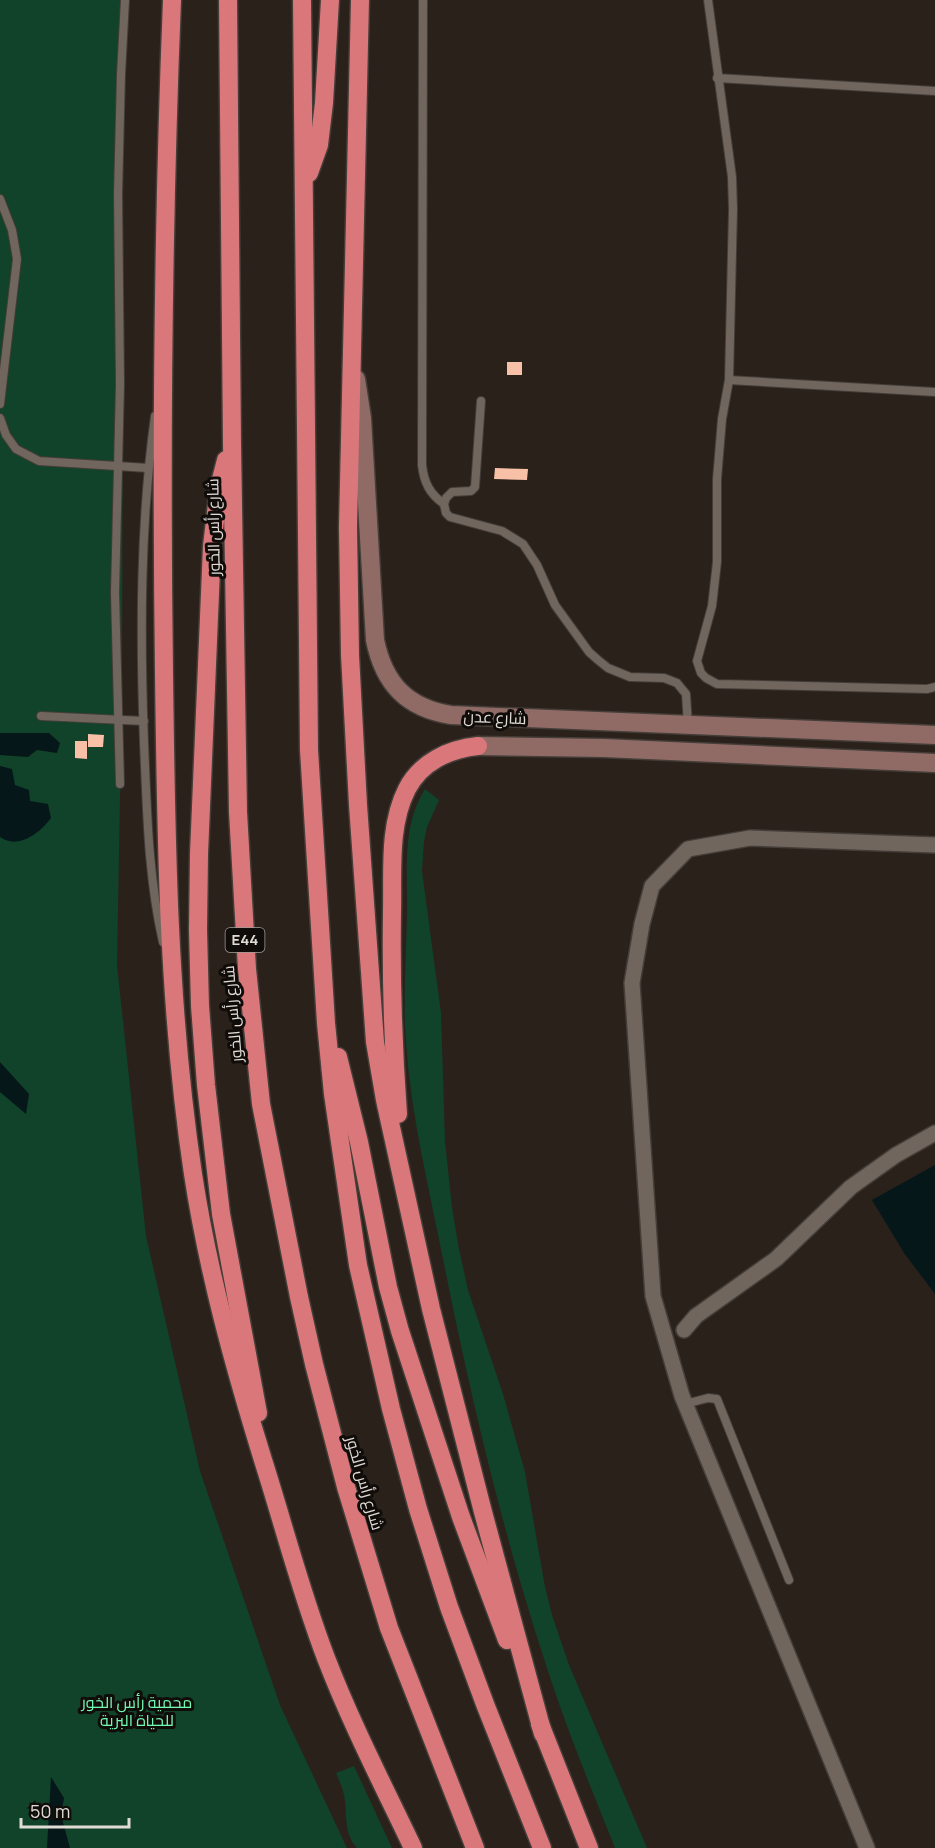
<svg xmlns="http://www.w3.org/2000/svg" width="935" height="1848" font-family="Manrope,Cairo,sans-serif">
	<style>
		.green { fill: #11422a }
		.water { fill: #051718 }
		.building { fill: #f9c0a8 }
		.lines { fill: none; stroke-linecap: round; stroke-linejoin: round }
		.lane-casing { stroke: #443d38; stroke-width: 10 }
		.street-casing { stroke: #443d38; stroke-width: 18 }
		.secondary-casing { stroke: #443d38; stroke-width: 21 }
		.highway-casing { stroke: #443d38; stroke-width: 21 }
		.lane { stroke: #71665e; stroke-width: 8 }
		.street { stroke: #71665e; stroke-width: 15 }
		.secondary { stroke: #906b66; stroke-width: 18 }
		.highway { stroke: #d9777a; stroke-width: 18 }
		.labels { text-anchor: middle; stroke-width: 6; stroke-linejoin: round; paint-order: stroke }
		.shield { fill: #100c09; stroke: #a29d98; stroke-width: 1.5 }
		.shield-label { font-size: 15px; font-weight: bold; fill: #e1dbd6 }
		.street-label { font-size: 16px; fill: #e1dbd6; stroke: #100c09 }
		.park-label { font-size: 16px; fill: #74f9b3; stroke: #100c09 }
	</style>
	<rect width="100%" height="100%" fill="#2a211b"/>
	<g class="green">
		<path d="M0,0H124L122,688L117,965L146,1236L200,1471L280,1705L347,1848H0Z"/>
		<path d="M425,789L439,800L427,827L424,842L422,871L441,1013L445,1142L452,1207L459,1249L468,1290L503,1394L525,1472L545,1587L552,1615L569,1665L647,1848H615C592,1790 568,1733 549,1674C504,1539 471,1399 443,1259C429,1188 411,1116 406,1043C403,1001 406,959 407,917C408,873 401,827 425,789Z"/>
		<path d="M354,1766L392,1848H357C344,1833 347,1819 345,1801C344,1791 340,1782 336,1773Z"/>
	</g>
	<g class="water">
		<path d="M0,733H49L60,743L57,753L37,750L28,757L0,755Z"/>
		<path d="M0,766L12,769L15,785L29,790L30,801L48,804L51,818C40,833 18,850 0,837Z"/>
		<path d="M0,1062L29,1094L26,1114L0,1092Z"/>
		<path d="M935,1165V1294L904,1253L872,1200Z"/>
		<path d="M51,1777L64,1798L61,1815L70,1848H47Z"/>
	</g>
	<g class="building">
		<rect x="507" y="362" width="15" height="13"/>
		<path d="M495,468L528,469L527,480L494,479Z"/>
		<path d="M88,734L104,735L103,747H88Z"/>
		<path d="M75,741H87V759L75,758Z"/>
	</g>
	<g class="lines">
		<defs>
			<g id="lane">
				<path d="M423,0L422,465C424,483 430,494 444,504"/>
				<path d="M708,0L732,177L733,209L729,380L722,419L717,479V562L712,606L697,661L701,673L706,678L717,684L927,689L935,687"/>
				<path d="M717,78L935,91"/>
				<path d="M0,199L12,230L17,259L0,404"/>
				<path d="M729,380L935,392"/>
				<path d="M481,401L475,487L471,491L452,492L446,498L444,504L446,513L450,517L502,531L523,544L537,565L555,605L589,652L598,660L608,668L630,677L664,678L677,683L686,694L688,725"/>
				<path d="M155,416C140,524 140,633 144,743C147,810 148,876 163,942"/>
				<path d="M0,418L6,435L16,449L39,461L148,468"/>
				<path d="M41,716L144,721"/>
				<path d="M120,784L115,593L120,384L118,194L121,74L125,0"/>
				<path d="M685,1404L708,1398L717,1399L789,1580"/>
			</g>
			<g id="street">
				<path d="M684,1330L696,1316L776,1259L851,1187L896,1155L935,1133"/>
				<path d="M867,1848L682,1396L653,1296L632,983L642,924L652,886L688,849L750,838L935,845"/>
			</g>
			<g id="secondary">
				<path d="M356,379L362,418L375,640C384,684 407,708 451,715L935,735"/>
				<path d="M478,746L604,748L935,763"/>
			</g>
			<g id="highway">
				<path d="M172,0C163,224 161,449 164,673C166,841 168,1008 193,1174C208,1272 234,1366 263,1460C284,1526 301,1593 326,1658C351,1723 383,1785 413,1848"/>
				<path d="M228,0L232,444L238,812L247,969L261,1104L299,1297L314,1364L346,1487L389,1628L475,1848"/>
				<path d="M302,0L309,750L326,1023L333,1094L358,1265L391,1409L418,1509L449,1607L485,1704L542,1848"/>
				<path d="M360,0L348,527L350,655L358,805L375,1042L385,1100L431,1309L483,1512L543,1734"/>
				<path d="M309,173L319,145L324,103L330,0"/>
				<path d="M226,460L219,487L212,546L199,854L198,930L200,1006L206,1085L221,1214L258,1413"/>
				<path d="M338,1057L359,1142L388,1287L400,1331L461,1517L507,1640"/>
				<path d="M398,1114C393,1046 391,979 392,912C393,872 388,826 407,789C421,762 449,749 478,746"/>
				<path d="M540,1724L589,1848"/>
			</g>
		</defs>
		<use href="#lane" class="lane-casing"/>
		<use href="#street" class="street-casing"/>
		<use href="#secondary" class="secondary-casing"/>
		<use href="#highway" class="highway-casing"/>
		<use href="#lane" class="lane"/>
		<use href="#street" class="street"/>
		<use href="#secondary" class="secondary"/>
		<use href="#highway" class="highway"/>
	</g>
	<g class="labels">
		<rect class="shield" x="225.5" y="928" width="39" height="24" rx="4.5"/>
		<g class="shield-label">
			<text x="245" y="945">E44</text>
		</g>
		<g class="street-label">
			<text transform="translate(213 527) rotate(-91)" y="6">شارع رأس الخور</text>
			<text transform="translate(495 717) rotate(2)" y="6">شارع عدن</text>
			<text transform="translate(232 1014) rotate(-95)" y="6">شارع رأس الخور</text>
			<text transform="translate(365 1483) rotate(74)" y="6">شارع رأس الخور</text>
		</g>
		<g class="park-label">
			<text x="137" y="1708">محمية رأس الخور<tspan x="137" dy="18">للحياة البرية</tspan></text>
		</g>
	</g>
	<path d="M21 1818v9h108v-9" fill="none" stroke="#e1dbd6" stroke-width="3"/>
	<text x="30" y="1818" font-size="18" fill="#e1dbd6" stroke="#100c09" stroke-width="4.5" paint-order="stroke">50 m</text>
</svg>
